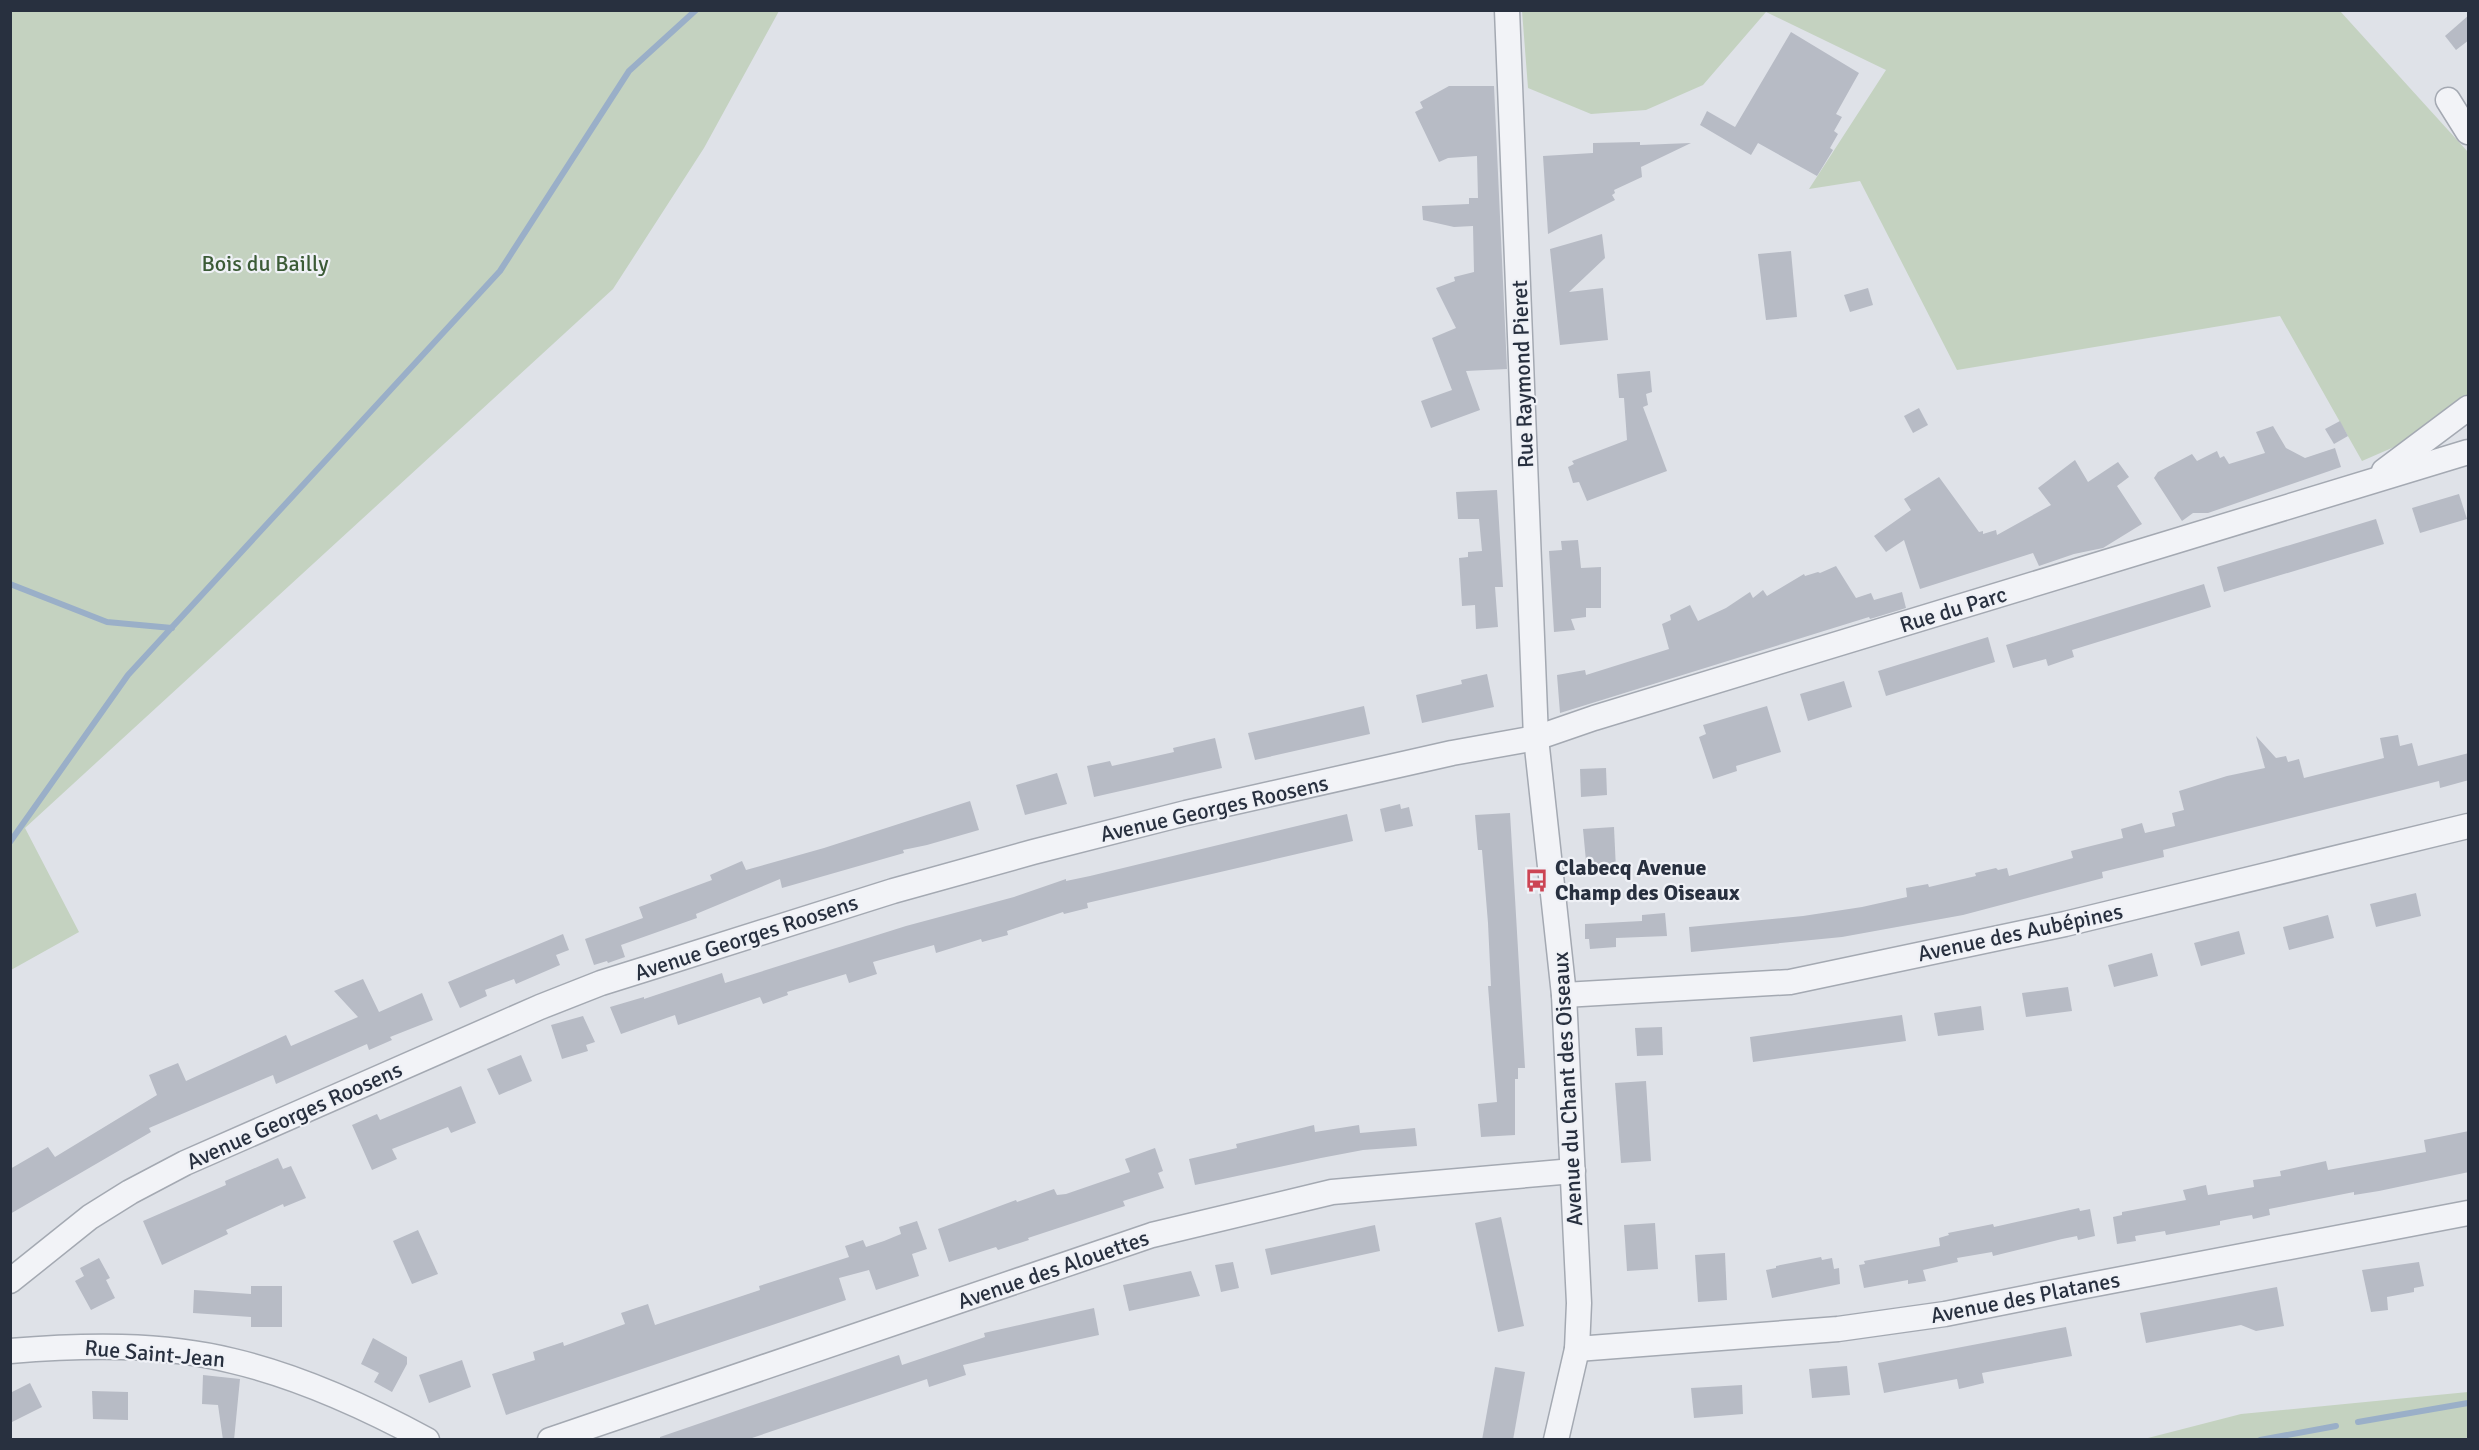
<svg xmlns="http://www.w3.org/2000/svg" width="2479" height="1450" font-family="Signika,sans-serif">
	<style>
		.green { fill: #c4d2c0 }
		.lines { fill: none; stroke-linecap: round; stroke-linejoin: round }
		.stream { stroke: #9aafc8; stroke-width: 6 }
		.building { fill: #b7bbc5 }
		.minor-casing { stroke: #a4a9b2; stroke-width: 27 }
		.minor { stroke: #f2f3f7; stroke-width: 24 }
		.labels { text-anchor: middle; stroke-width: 4.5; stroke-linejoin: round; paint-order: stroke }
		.park-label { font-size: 22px; fill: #3b5b36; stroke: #eff1f6 }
		.street-label { font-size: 22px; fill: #28303f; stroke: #eff1f6 }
		.poi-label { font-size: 22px; font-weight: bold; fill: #28303f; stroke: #eff1f6; text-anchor: start }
	</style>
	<rect width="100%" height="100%" fill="#dfe2e8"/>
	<g class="green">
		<path d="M11,10L779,11L704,148L613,289L25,828L79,932L11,970Z"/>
		<path d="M1522,11H2340L2468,152V396L2417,437L2362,461L2280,316L1957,370L1860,181L1809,189L1886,70L1766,12L1703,85L1646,110L1591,114L1528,88Z"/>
		<path d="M2468,1392V1439H2144L2241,1414Z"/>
	</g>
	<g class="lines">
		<g class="stream">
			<path d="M10,584L107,622L172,628"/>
			<path d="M10,842L128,675L500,271L629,71L696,10"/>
			<path d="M2358,1422L2468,1403"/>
			<path d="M2260,1440L2336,1426"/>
		</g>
	</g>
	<g class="building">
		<path d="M2469,15V40L2456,50L2445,36Z"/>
		<path d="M1791,32L1859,73L1836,114L1842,117L1834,131L1838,134L1830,148L1833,150L1817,176L1758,143L1751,155L1700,125L1707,111L1735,127Z"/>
		<path d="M1449,86H1494L1507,369L1466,371L1480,410L1431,428L1421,401L1452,390L1432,338L1456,328L1436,288L1455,281L1454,277L1474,272L1473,226L1454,227L1423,220L1422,206L1469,204V198H1478L1477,156L1448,158L1439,162L1415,112L1423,108L1420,102Z"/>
		<path d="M1640,142V145L1691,143L1641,167L1642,177L1614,190L1615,193L1612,195L1615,200L1548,234L1543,156L1593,153V143Z"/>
		<path d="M1602,234L1605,258L1569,292L1603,288L1608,340L1560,345L1550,249Z"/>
		<path d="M1791,251L1797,317L1766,320L1758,254Z"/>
		<path d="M1868,288L1873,305L1850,312L1844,295Z"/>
		<path d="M1650,371L1652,392L1646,394L1648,405L1643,407L1667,471L1587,501L1579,482L1573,483L1568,467L1574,464L1572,461L1627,440L1624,398H1619L1617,374Z"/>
		<path d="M1919,408L1928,425L1913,433L1904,416Z"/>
		<path d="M2340,421L2348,436L2334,444L2325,429Z"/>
		<path d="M2273,426L2286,448L2305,458L2335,448L2341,467L2208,513H2193L2182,521L2154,478L2158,472L2192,454L2197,461L2217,451L2220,458L2224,456L2229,464L2265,453L2256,432Z"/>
		<path d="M2075,460L2088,482L2118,462L2129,477L2117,486L2142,524L2103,548L2074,554L2039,566L2033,553L1920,589L1904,540L1886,552L1874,536L1911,510L1904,499L1939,477L1979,532L1983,531V534L1996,530L1997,535L2051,505L2038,488Z"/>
		<path d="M1497,490L1503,587H1495L1498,627L1476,629L1475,605L1462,606L1459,558L1468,557V552L1482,551L1479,519H1458L1456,492Z"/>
		<path d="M2459,494L2467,519L2420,533L2412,508Z"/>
		<path d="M2376,519L2384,544L2224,592L2217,567Z"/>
		<path d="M1578,540L1581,568L1601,567V608H1586V617L1571,619L1575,630L1554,632L1549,551L1562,550L1561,541Z"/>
		<path d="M1836,566L1856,598L1871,593L1874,600L1902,592L1906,608L1870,619L1869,617L1560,713L1557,675L1585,670L1586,675L1669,649L1662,624L1671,620L1670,615L1690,605L1698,621L1726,608L1750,592L1753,598L1763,590L1767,596L1804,574L1805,576L1818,572L1820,573Z"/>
		<path d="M2204,584L2211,607L2072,650L2074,657L2048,666L2046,659L2013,668L2006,645Z"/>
		<path d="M1988,637L1995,662L1886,696L1878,671Z"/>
		<path d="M1487,674L1494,707L1422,723L1416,695L1462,684L1461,680Z"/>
		<path d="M1844,681L1852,707L1808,721L1800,694Z"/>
		<path d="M1364,706L1370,734L1255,760L1248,733Z"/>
		<path d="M1767,706L1781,752L1736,766L1737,771L1713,779L1699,737L1706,734L1703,725Z"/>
		<path d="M2398,735L2400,746L2412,743L2418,766L2469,753V780L2440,788L2439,781L2163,850L2164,857L2102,872L2103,878L1963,915L1842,937L1691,952L1689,927L1803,916L1862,907L1907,897L1906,888L1928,884L1929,887L1976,876L1975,873L1996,868L1998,870L2007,868L2009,876L2073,858L2071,851L2123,838L2121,829L2142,823L2145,833L2175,826L2172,813L2184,810L2179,791L2227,776L2265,768L2256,736L2276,758L2286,756L2288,762L2299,759L2304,778L2384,758L2380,738Z"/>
		<path d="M1215,738L1222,768L1094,797L1087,766L1110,761L1112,766L1174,752L1173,748Z"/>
		<path d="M1606,768L1607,795L1581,797L1580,769Z"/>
		<path d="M1057,773L1067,804L1025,815L1016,785Z"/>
		<path d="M970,801L979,830L927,845L903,850L904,853L782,888L780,879L696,914L697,918L621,945L625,957L608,963L607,961L594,965L585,939L643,918L639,907L712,880L710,875L742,861L746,870L824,848Z"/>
		<path d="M1400,804L1401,809L1409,807L1413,826L1385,832L1380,809Z"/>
		<path d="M1510,813L1525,1068H1518V1079H1515V1135L1481,1137L1478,1104L1497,1102L1488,986H1491L1488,923L1482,850H1478L1475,815Z"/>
		<path d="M1347,814L1353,841L1087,903L1088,908L1064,914L1063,912L1007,931L1008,935L982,942L981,939L936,953L934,945L873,962L877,974L849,983L846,974L787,992L788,995L763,1004L760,997L678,1025L675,1015L621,1034L610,1007L644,997V999L722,973L725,983L906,926L1014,897L1066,879V881L1090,876Z"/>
		<path d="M1614,827L1616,870L1587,872L1583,829Z"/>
		<path d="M2416,893L2421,916L2376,927L2370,904Z"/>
		<path d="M1665,913L1667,936L1616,938V947L1590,949L1589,939H1585V924L1642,921V915Z"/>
		<path d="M2328,915L2334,938L2289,950L2283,927Z"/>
		<path d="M2239,931L2245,954L2201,966L2194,943Z"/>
		<path d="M563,934L569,950L556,955L560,965L516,984L514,979L485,990L487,996L460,1008L448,982Z"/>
		<path d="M2152,953L2158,976L2114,987L2108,965Z"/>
		<path d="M363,979L379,1012L422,993L433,1020L390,1037L392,1040L369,1050L367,1044L276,1084L273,1075L149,1128L151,1132L10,1214V1169L48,1147L55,1157L157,1095L149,1075L178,1063L186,1081L286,1035L291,1046L358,1017L334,991Z"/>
		<path d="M2068,987L2072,1011L2026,1017L2022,993Z"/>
		<path d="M1981,1006L1984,1030L1938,1036L1934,1013Z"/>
		<path d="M1902,1015L1906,1041L1753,1062L1750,1037Z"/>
		<path d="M583,1016L595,1042L586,1045L588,1051L562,1059L551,1025Z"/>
		<path d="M1662,1027L1663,1055L1637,1056L1635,1028Z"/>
		<path d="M521,1055L532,1081L499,1095L487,1069Z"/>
		<path d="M1646,1081L1651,1161L1621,1163L1615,1083Z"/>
		<path d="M461,1086L476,1123L451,1133L448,1127L392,1149L397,1159L372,1170L352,1125L377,1114L380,1120Z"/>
		<path d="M1314,1125L1315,1132L1359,1125L1360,1133L1415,1128L1417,1146L1363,1150L1321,1158L1195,1185L1189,1159L1237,1148L1236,1144Z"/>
		<path d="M2469,1131V1172L2379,1191L2354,1195V1192L2269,1209L2270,1215L2253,1219L2252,1215L2235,1218L2220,1221V1225L2166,1235L2165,1231L2135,1236L2136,1241L2117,1244L2113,1217L2122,1215V1212L2186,1200L2183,1190L2206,1185L2208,1195L2254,1187L2253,1180L2281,1176L2280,1171L2326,1161L2328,1170L2426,1152L2424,1140Z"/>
		<path d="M1155,1148L1163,1171L1158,1173L1164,1188L1123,1201L1125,1206L1028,1238L1029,1240L998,1250L996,1247L949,1262L938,1229L1016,1200L1017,1202L1054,1189L1057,1195L1066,1194L1130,1172L1125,1159Z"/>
		<path d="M278,1158L283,1169L291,1166L306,1198L284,1207L283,1204L226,1230L228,1234L162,1265L143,1221L226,1185L225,1181Z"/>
		<path d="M2079,1208L2080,1211L2090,1209L2095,1236L2078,1240L2077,1236L2062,1239L1993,1256L1992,1252L1957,1258L1958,1262L1923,1270L1926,1281L1908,1284V1280L1864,1288L1859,1265L1865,1264L1864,1261L1940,1246L1939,1238L1949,1235L1948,1233L1993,1224L1994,1227Z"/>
		<path d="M1501,1217L1524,1326L1498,1332L1475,1223Z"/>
		<path d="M917,1221L927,1249L912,1254L919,1276L876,1290L869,1270L839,1278L846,1300L506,1415L492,1374L535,1360L533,1352L563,1342L564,1346L625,1324L621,1313L648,1304L655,1325L760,1290L759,1286L849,1257L845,1246L863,1240L866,1247L884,1241L901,1234L899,1227Z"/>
		<path d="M1655,1223L1658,1269L1627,1271L1624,1225Z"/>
		<path d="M1375,1225L1380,1251L1271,1275L1265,1249Z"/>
		<path d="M418,1230L438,1274L412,1284L393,1241Z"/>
		<path d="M1725,1253L1727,1300L1698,1302L1695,1255Z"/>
		<path d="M1821,1257L1822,1260L1832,1258L1834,1269L1839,1268L1840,1284L1772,1298L1766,1270L1776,1268V1266Z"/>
		<path d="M99,1258L110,1278L106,1280L115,1298L91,1310L75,1281L84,1276L80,1268Z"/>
		<path d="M1233,1262L1239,1288L1221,1292L1215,1265Z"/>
		<path d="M2419,1262L2424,1286L2414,1288V1292L2387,1297L2388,1310L2371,1312L2362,1270Z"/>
		<path d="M1191,1271L1200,1296L1129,1311L1123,1285Z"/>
		<path d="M251,1286H282V1327H251V1317L193,1313L194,1290L251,1294Z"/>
		<path d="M2277,1287L2284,1326L2256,1331L2241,1325L2146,1343L2140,1313Z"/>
		<path d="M1094,1308L1099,1335L963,1365L966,1375L929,1387L927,1379L746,1440H660V1437L899,1355L902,1365L985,1337L984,1333Z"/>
		<path d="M2066,1327L2072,1356L1982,1373L1984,1383L1959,1389L1957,1379L1884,1393L1878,1363Z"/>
		<path d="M373,1338L407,1357V1364L392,1392L374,1382L379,1373L361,1364Z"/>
		<path d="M462,1360L471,1387L429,1403L419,1375Z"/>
		<path d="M1847,1366L1850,1395L1812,1398L1809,1369Z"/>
		<path d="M1495,1367L1525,1372L1513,1440H1482Z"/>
		<path d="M203,1375L240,1379L234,1440H223L218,1405L202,1404Z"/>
		<path d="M30,1383L42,1407L10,1423V1393Z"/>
		<path d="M1742,1385L1743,1414L1694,1418L1691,1388Z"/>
		<path d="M92,1391L128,1392V1420L93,1419Z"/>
	</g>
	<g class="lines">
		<defs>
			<g id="minor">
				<path d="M1507,10L1536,738L1564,995L1579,1303L1577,1349L1556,1440"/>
				<path d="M2448,100L2468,132"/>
				<path d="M2384,471L2468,408"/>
				<path d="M1564,995L1790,982L2065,924L2468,826"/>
				<path d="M10,1281L90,1217L130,1192L185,1163L540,1007L601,983L668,962L893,891L1033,852L1186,813L1452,753L1536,738L1594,718L2468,452"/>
				<path d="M1577,1349L1838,1329L1945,1314L2085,1286L2468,1213"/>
				<path d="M10,1351C83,1345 161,1343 233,1361C301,1377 366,1407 427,1440"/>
				<path d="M550,1440L1152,1235L1332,1192L1573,1171"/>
			</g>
		</defs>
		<use href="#minor" class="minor-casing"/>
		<use href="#minor" class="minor"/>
	</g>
	<defs>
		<symbol id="bus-bare" viewBox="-9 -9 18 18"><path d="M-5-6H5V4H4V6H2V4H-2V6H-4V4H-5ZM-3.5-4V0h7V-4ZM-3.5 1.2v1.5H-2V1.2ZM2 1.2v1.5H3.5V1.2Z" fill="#cc4554" stroke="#eff1f6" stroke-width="2.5" paint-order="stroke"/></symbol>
	</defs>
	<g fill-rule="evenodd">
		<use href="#bus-bare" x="1520" y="864" width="33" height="33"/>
	</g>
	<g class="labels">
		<g class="park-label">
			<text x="265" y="271">Bois du Bailly</text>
		</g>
		<g class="street-label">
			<text transform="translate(1522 374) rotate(-92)" y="8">Rue Raymond Pieret</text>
			<text transform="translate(1953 609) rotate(-17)" y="8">Rue du Parc</text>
			<text transform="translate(1214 808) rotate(-13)" y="8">Avenue Georges Roosens</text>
			<text transform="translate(2020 932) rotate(-12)" y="8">Avenue des Aubépines</text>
			<text transform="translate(746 937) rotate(-18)" y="8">Avenue Georges Roosens</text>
			<text transform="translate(1567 1089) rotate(-93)" y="8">Avenue du Chant des Oiseaux</text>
			<text transform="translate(294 1115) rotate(-24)" y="8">Avenue Georges Roosens</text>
			<text transform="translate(1053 1269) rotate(-19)" y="8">Avenue des Alouettes</text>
			<text transform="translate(2025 1297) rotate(-11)" y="8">Avenue des Platanes</text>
			<text transform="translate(155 1353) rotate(5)" y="8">Rue Saint-Jean</text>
		</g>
		<g class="poi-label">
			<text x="1555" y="875">Clabecq Avenue<tspan x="1555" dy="25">Champ des Oiseaux</tspan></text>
		</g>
	</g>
	<rect width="2479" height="1450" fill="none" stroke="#28303f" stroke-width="24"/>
</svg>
